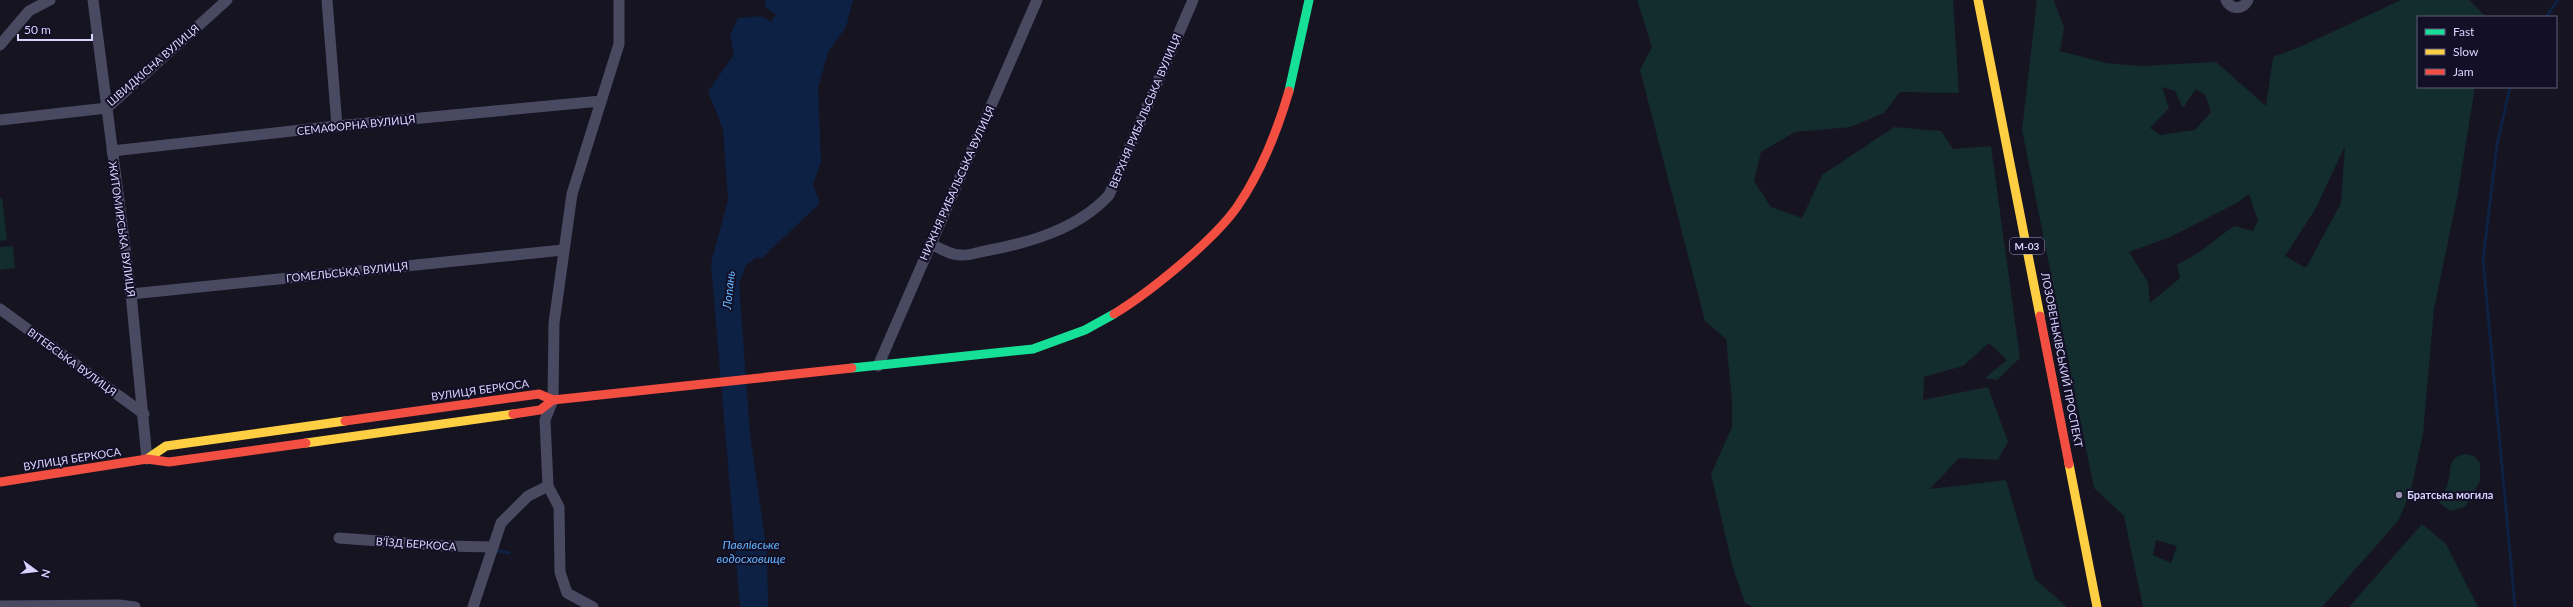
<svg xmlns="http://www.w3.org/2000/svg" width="2573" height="607" font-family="Lato,sans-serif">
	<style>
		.green { fill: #132c2d; fill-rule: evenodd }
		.water { fill: #0d2144 }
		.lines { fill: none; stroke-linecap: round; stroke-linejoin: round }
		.stream { stroke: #0d2144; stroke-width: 3 }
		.street { stroke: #4a4962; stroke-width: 11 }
		.fast { stroke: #16e098; stroke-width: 9 }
		.slow { stroke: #ffcf43; stroke-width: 9 }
		.jam { stroke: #f24e42; stroke-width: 9 }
		.poi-dot { fill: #9591b1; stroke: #130f26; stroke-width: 1.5 }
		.labels { text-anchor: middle; stroke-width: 4; stroke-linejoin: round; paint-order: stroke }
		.shield { fill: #130f26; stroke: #9e99be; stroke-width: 1 }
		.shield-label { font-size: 10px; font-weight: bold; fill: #d9d4ff }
		.street-label { font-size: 11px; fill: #d9d4ff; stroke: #130f26 }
		.poi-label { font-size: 11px; font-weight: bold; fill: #d9d4ff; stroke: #130f26; text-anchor: start }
		.water-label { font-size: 12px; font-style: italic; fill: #62b6ff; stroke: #130f26 }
	</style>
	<rect width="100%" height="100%" fill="#161421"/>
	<g class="green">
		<path d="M1637,0H1953L1959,93L1900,92L1884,113L1851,127L1795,132L1761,152L1754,181L1771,207L1802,218L1822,175L1894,127L1941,131L1953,149L1991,146L2020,358L1997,380L1985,378L2007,360L1989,343L1963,366L1924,377L1923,400L1988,387L2008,442L1998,460L1959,458L1930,489L2006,480L2035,579L2067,607H1753L1745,603L1733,568L1711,474L1732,427V399L1726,339L1705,321L1640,70L1652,47Z"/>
		<path d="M2037,0H2054L2064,28L2060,51L2106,63L2140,66L2216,62L2266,106L2273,57L2302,46L2401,0H2469L2486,17H2418V87H2475L2457,198L2434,309L2423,434L2410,494L2398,521L2322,607H2143L2124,516L2094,488L2022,130ZM2162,87L2175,91L2183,108L2196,89L2205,95L2211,112L2195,130L2160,135L2150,128L2169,108ZM2345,146L2341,203L2306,268L2285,256L2316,208ZM2249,194L2258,221L2253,231L2234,226C2215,239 2198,256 2177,264L2180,278L2150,303L2148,282L2129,252L2168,238L2237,203ZM2156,540L2177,546L2171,563L2153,555Z"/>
		<path d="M2,198L7,240L0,241V199Z"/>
		<path d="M13,246L15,268L0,270V247Z"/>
		<path d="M2465,454L2474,456L2480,463V481L2465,507L2450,511L2440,503C2440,493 2446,491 2448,483C2452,469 2446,458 2465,454Z"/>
		<path d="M2422,524L2446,544L2478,607H2349Z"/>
	</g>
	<path class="water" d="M765,0H853L846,27L829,50L818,88L821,162L813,185L820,203L761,259L757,257L746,265L739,284L750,434L767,553L768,607H740L711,263L728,200L723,129L708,91L734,55L730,35L738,18L762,16L771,22L776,14L766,8Z"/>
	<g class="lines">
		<g class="stream">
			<path d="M2546,17L2558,0"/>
			<path d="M2510,87L2497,145L2483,260L2515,607"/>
			<path d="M494,550L509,553"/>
		</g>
		<g class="street">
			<path d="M93,0L131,294L147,459"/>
			<path d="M327,0L337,126"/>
			<path d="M2226,0C2231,10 2243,10 2248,0"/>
			<path d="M0,45L29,11L50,0"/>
			<path d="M0,120L107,108L227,0"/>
			<path d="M112,151L337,126L601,101"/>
			<path d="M930,243C939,248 950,255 961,255C969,256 978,252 985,251C1029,243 1078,229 1109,195L1193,0"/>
			<path d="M131,294L563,250"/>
			<path d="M0,309L144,414"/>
			<path d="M878,366L1037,0"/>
			<path d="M339,538L446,546L493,547"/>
			<path d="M0,606L119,605L135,607"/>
			<path d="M473,607L501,523L528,496L548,486"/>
			<path d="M593,607L567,593L560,572L559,507L548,486L545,420L553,400L554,323L572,194L619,44V0"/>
		</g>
		<g class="fast">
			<path d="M1289,91L1309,0"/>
			<path d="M852,368L1033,349L1085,330L1114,314"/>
		</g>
		<g class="slow">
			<path d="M1978,0L2040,316"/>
			<path d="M306,443L513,414"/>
			<path d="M147,459L166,446L345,421"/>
			<path d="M2069,464L2097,607"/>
		</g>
		<g class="jam">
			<path d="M1114,314C1150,292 1213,241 1237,207C1261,172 1277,132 1289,91"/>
			<path d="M2040,316L2069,464"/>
			<path d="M513,414L540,410L553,400L852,368"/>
			<path d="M345,421L539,394L553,400"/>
			<path d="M0,482L147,459L169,462L306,443"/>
		</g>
	</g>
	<circle class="poi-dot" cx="2399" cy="495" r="4"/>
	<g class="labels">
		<rect class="shield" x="2010" y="238" width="34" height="16" rx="3"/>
		<g class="shield-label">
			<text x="2027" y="250">М-03</text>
		</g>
		<g class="street-label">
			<text transform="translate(153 65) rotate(-41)" y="4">ШВИДКІСНА ВУЛИЦЯ</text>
			<text transform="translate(1145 111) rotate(-67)" y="4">ВЕРХНЯ РИБАЛЬСЬКА ВУЛИЦЯ</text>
			<text transform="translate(356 125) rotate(-6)" y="4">СЕМАФОРНА ВУЛИЦЯ</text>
			<text transform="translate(957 183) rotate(-66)" y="4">НИЖНЯ РИБАЛЬСЬКА ВУЛИЦЯ</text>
			<text transform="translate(122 229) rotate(82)" y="4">ЖИТОМИРСЬКА ВУЛИЦЯ</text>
			<text transform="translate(347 272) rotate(-6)" y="4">ГОМЕЛЬСЬКА ВУЛИЦЯ</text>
			<text transform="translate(2062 360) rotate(79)" y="4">ЛОЗОВЕНЬКІВСЬКИЙ ПРОСПЕКТ</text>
			<text transform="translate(72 362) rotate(36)" y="4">ВІТЕБСЬКА ВУЛИЦЯ</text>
			<text transform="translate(480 390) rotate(-8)" y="4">ВУЛИЦЯ БЕРКОСА</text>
			<text transform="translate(72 459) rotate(-9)" y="4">ВУЛИЦЯ БЕРКОСА</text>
			<text transform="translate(416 544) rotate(4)" y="4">В’ЇЗД БЕРКОСА</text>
		</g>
		<g class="poi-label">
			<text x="2407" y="499">Братська могила</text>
		</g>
		<g class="water-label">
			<text transform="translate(729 290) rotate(-84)" y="4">Лопань</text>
			<text x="751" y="549">Павлівське<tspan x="751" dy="14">водосховище</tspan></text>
		</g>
	</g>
	<rect x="2417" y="16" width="140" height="72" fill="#130f26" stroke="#625e7d"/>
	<rect x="2425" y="29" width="20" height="6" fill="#16e098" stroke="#625e7d"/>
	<text x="2453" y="36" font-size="12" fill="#d9d4ff">Fast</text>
	<rect x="2425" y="49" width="20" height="6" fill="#ffcf43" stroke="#625e7d"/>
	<text x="2453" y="56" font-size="12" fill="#d9d4ff">Slow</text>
	<rect x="2425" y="69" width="20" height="6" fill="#f24e42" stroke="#625e7d"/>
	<text x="2453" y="76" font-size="12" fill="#d9d4ff">Jam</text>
	<g transform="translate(36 571) rotate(105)" stroke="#130f26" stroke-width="3" paint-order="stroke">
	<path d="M0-3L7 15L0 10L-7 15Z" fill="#d9d4ff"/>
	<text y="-6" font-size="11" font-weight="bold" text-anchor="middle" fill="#d9d4ff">N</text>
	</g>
	<path d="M18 34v6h74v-6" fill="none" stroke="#d9d4ff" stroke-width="2"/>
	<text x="24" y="34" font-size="12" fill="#d9d4ff" stroke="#130f26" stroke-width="3" paint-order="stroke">50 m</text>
</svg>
